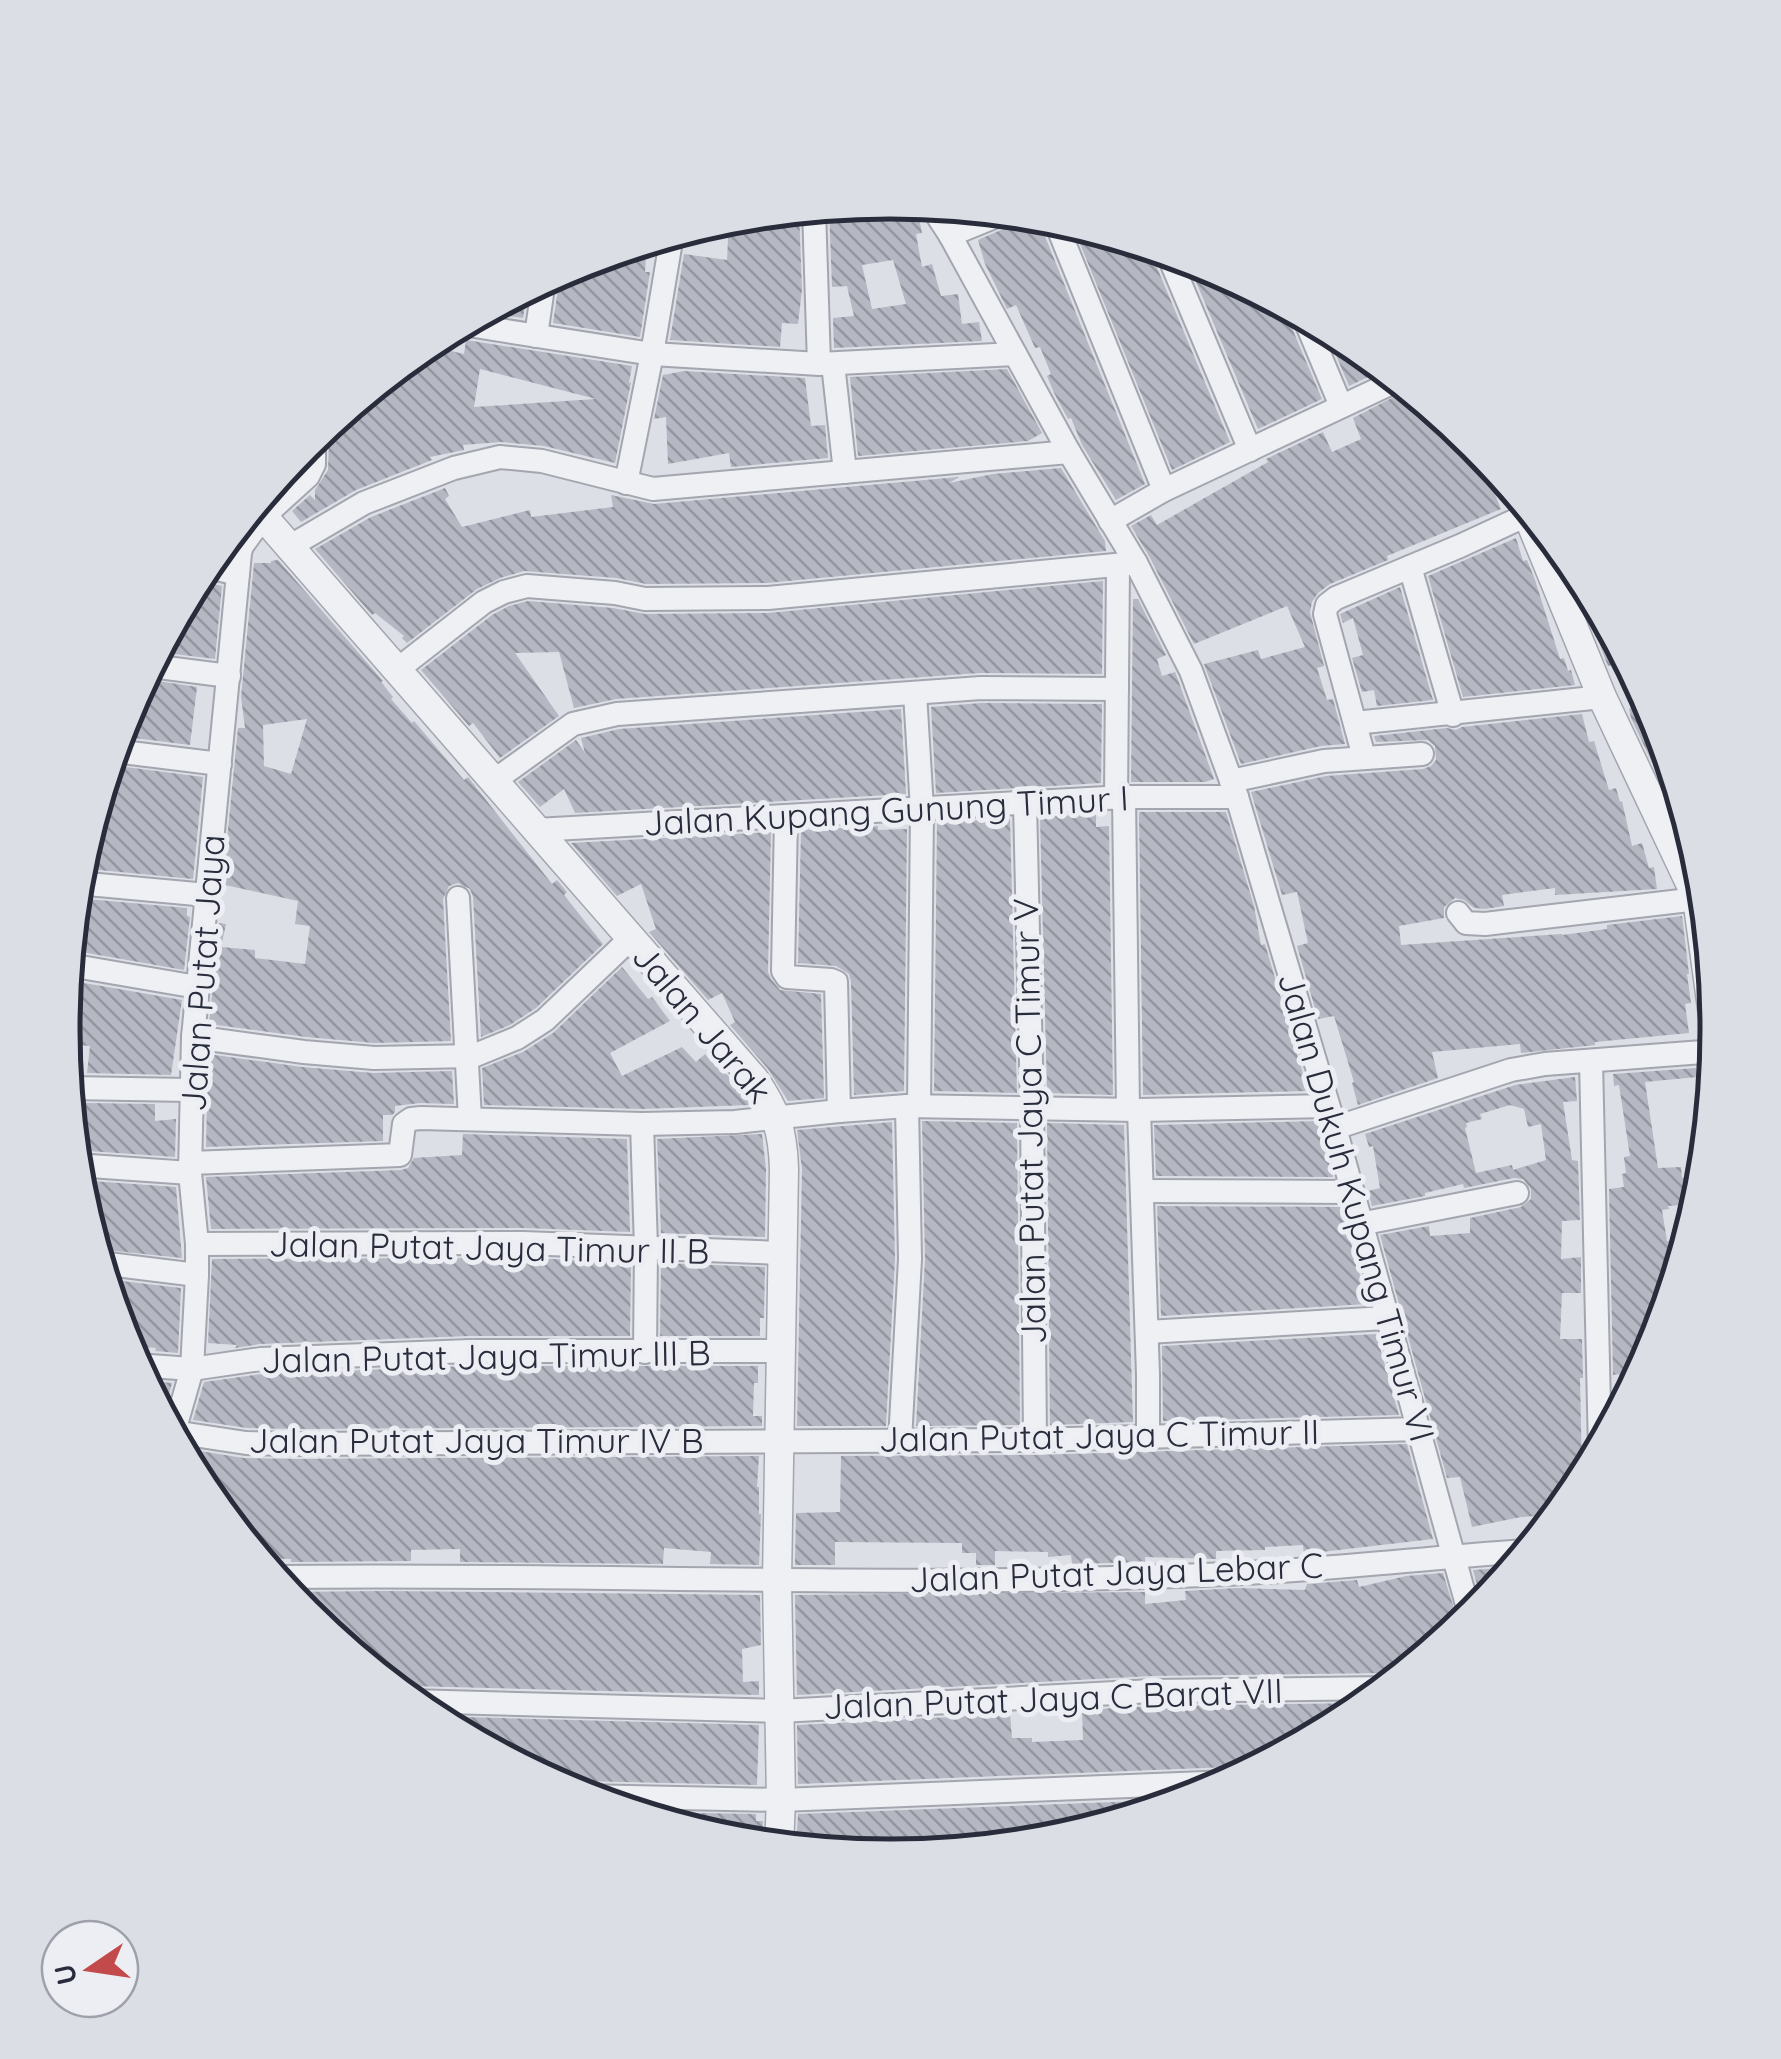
<svg xmlns="http://www.w3.org/2000/svg" width="1781" height="2059" font-family="Quicksand,sans-serif">
	<style>
		.building { fill: url(#building-back-hatch); fill-rule: evenodd }
		.lines { fill: none; stroke-linecap: round; stroke-linejoin: round }
		.minor-casing { stroke: #a3a6af; stroke-width: 26 }
		.tertiary-casing { stroke: #a3a6af; stroke-width: 31 }
		.minor { stroke: #eff0f4; stroke-width: 22 }
		.tertiary { stroke: #eff0f4; stroke-width: 28 }
		.labels { text-anchor: middle; stroke-width: 10; stroke-linejoin: round; paint-order: stroke }
		.street-label { font-size: 35px; fill: #282c3b; stroke: #eceef4 }
		.rim { fill: none; stroke: #282c3b; stroke-width: 5 }
	</style>
	<defs>
		<pattern id="building-back-hatch" width="6" height="6" patternUnits="userSpaceOnUse" patternTransform="scale(2.5)"><rect width="6" height="6" fill="#b5b8c2"/><path d="M-1 5l2 2M0 0l6 6M5-1l2 2" fill="none" stroke="#93969f"/></pattern>
	</defs>
	<rect width="100%" height="100%" fill="#dddfe6"/>
	<g class="building">
		<path d="M891,202L892,207L916,204L922,233L916,234L922,267L932,264L941,296L958,294L962,324L979,322L982,341L834,348L833,318L854,316L847,286L832,287L829,208ZM893,260L906,304L872,309L862,265Z"/>
		<path d="M799,211L802,290L798,324L782,323L780,347L670,340L684,254L727,260L729,218Z"/>
		<path d="M1019,214L1039,216L1040,224L1145,484L1116,500L1082,445L1071,418L1068,419L1054,393L1047,376L1051,374L1040,347L1035,348L1016,305L1007,309L985,264L978,240L1010,226L1016,221Z"/>
		<path d="M1072,224L1153,248V258L1230,442L1172,470Z"/>
		<path d="M647,242L645,272H650L640,337L553,323L559,282L557,273L574,264Z"/>
		<path d="M1186,258L1208,265L1290,309L1289,321L1322,399L1258,429Z"/>
		<path d="M528,289L523,318L484,312L501,303Z"/>
		<path d="M1324,327L1351,341L1385,369L1349,386Z"/>
		<path d="M466,340L632,366L629,383L631,382L615,463L544,446L501,442L463,445L464,450L430,457L432,460L356,490L301,522L292,511L310,495L315,500V490L328,470L329,436L326,427L425,345L464,354ZM480,369L596,399L474,407Z"/>
		<path d="M1007,369L1042,433L1028,441L858,456L850,377Z"/>
		<path d="M684,371L805,378L811,426L825,425L828,458L731,467L729,453L668,464L666,417L654,419L663,375Z"/>
		<path d="M1409,389L1477,446L1497,491L1494,492L1501,509L1387,556L1388,560L1330,584L1318,593L1312,602L1310,612L1324,666L1317,668L1327,700L1333,699L1345,744L1321,746L1241,764L1204,664L1258,650L1261,659L1305,647L1287,606L1194,644L1149,556L1131,526L1151,515L1157,525L1268,462L1266,459L1323,432L1332,452L1361,439L1353,418Z"/>
		<path d="M1061,468L1105,541L1106,551L767,583L646,584L616,578L524,571L500,578L477,589L407,643L402,638L404,636L375,613L372,615L315,549L371,517L445,488L449,496L445,499L462,527L530,510L531,517L613,507L611,495L654,504L959,477L949,483L993,474Z"/>
		<path d="M1516,538L1523,561L1527,560L1535,580L1560,659L1564,658L1568,671L1571,670L1575,685L1463,697L1428,576Z"/>
		<path d="M278,560L383,681L381,682L393,697L391,699L412,723L414,721L464,780L468,777L472,782L552,884L557,880L567,892L564,895L603,944L536,1008L510,1025L481,1037L473,897L470,889L458,883L449,886L443,899L451,1041L374,1043L306,1037L209,1024L219,923L226,924L221,947L255,950V958L305,964L310,926L295,924L298,901L225,885L224,890H222L238,728H245L241,697L254,563H271V561ZM307,719L291,774L264,766L263,725Z"/>
		<path d="M201,581L222,586L215,659L158,652L187,598L202,599Z"/>
		<path d="M1103,581L1102,674L980,673L616,699L574,708L559,652L515,653L559,716L500,758L473,723L469,726L421,670L492,615L509,606L528,601L613,608L645,614L768,613Z"/>
		<path d="M1400,587L1433,700L1377,706L1374,690L1362,692L1352,658L1363,655L1353,618L1343,623L1340,614Z"/>
		<path d="M1133,599H1138L1166,655L1157,659L1162,676L1175,672L1177,677L1214,779L1205,782H1131Z"/>
		<path d="M1595,600L1621,647L1628,662L1608,666L1601,648L1590,602Z"/>
		<path d="M1629,663L1656,713L1694,840L1689,841L1631,718L1629,709L1634,707L1622,666Z"/>
		<path d="M144,679L197,687L190,745L118,736L126,712Z"/>
		<path d="M981,703L1102,704L1101,783L936,793L931,707Z"/>
		<path d="M901,709L906,794L575,813L564,789L540,807L518,782L576,740L585,753L581,738L619,729Z"/>
		<path d="M1582,714L1589,742L1594,741L1609,790L1616,788L1620,802L1622,801L1632,846L1642,843L1649,868L1654,867L1657,889L1555,895V888L1502,895L1504,906L1485,909L1474,908L1464,900L1455,898L1444,907V918L1399,926L1401,945L1562,934V935L1607,929V925L1682,916L1689,974H1687L1691,1003L1685,1004L1689,1033L1595,1042V1045L1521,1053L1520,1044L1432,1052L1438,1078L1358,1105L1352,1083L1354,1082L1334,1016L1318,1019L1297,946L1308,943L1297,892L1282,895L1251,792L1326,776L1423,769L1431,766L1436,760L1435,746L1428,740L1376,742L1374,736L1447,728L1456,730L1462,727Z"/>
		<path d="M110,765L203,777L193,879L78,868Z"/>
		<path d="M1139,812H1226L1254,906L1261,945L1265,944L1308,1091L1143,1095Z"/>
		<path d="M1096,814V827L1109,826L1113,1095L1047,1093L1040,817Z"/>
		<path d="M1010,818L1017,1093L934,1091L937,823Z"/>
		<path d="M878,826V830L907,829L904,1091L854,1095L851,982L849,974L836,966L798,963L801,830Z"/>
		<path d="M771,832L768,972L771,979L780,990L821,994L824,1098L788,1101L768,1069L730,1025L735,1022L722,993L708,1000L649,932L656,929L641,884L617,896L571,843Z"/>
		<path d="M76,898L187,908V916L190,917L184,970L70,950Z"/>
		<path d="M622,967L648,999L652,997L670,1021L610,1053L622,1076L682,1047L696,1062L705,1054L721,1072L718,1064L740,1090L750,1105L642,1109L484,1105L482,1068L523,1052L553,1033Z"/>
		<path d="M67,980L182,1000L171,1075L87,1073L90,1046L64,1044L62,1029Z"/>
		<path d="M208,1054L302,1067L373,1073L452,1071L454,1104L420,1103L395,1106V1112L392,1115H383V1141L206,1147Z"/>
		<path d="M1696,1068L1697,1077L1645,1082L1658,1168L1681,1167L1682,1178L1688,1177L1689,1194L1683,1195L1684,1205L1668,1206L1669,1209L1662,1210L1667,1241L1688,1238L1655,1347L1624,1405L1619,1374L1613,1375L1609,1189L1624,1187L1622,1174L1626,1173L1624,1157L1630,1156L1619,1085L1614,1086L1613,1074Z"/>
		<path d="M1575,1077L1577,1101L1563,1102L1572,1160L1578,1161L1580,1220L1562,1221L1561,1259L1581,1257V1293H1562L1560,1339H1582L1583,1378H1580L1582,1473H1588L1579,1490L1558,1515L1521,1517L1472,1527L1460,1477L1447,1478L1380,1235L1429,1226L1430,1236L1470,1233V1218L1521,1207L1531,1199V1189L1523,1179L1514,1178L1464,1188L1463,1184L1425,1193V1196L1372,1206L1368,1191L1380,1188L1373,1146L1369,1147L1365,1134L1515,1085ZM1510,1105L1524,1109L1528,1127L1541,1124L1546,1160L1513,1170L1512,1165L1476,1173L1465,1128L1467,1127L1466,1123L1482,1119L1480,1114Z"/>
		<path d="M85,1103L155,1104V1121L176,1119L175,1157L74,1150L73,1136H82Z"/>
		<path d="M922,1121L1017,1123L1020,1425L916,1426L925,1259Z"/>
		<path d="M1317,1121L1333,1177L1156,1176L1154,1125Z"/>
		<path d="M892,1122L895,1259L886,1426H797L802,1169L797,1130Z"/>
		<path d="M1047,1123L1124,1125L1133,1422L1050,1425Z"/>
		<path d="M463,1134L627,1139L630,1232L524,1228L211,1229L206,1177L401,1170L408,1168L414,1158L462,1155Z"/>
		<path d="M762,1134L766,1169L765,1237L661,1233L657,1139Z"/>
		<path d="M77,1180L176,1187L182,1258L96,1249Z"/>
		<path d="M1157,1206L1341,1207L1368,1304L1161,1316Z"/>
		<path d="M523,1258L631,1262L630,1336H469L260,1344L235,1348L237,1345L208,1343L212,1259Z"/>
		<path d="M661,1263L765,1267L764,1318H760V1336H660Z"/>
		<path d="M105,1279L181,1288L178,1353L155,1351L156,1348L145,1347L146,1343L124,1340Z"/>
		<path d="M1376,1334L1399,1415L1163,1421L1162,1346Z"/>
		<path d="M470,1366H758V1383H754L753,1416H762V1426L297,1429L247,1428L193,1420L204,1382L262,1374Z"/>
		<path d="M151,1381L172,1383L163,1416L150,1392Z"/>
		<path d="M1407,1444L1433,1539L1304,1554L1303,1545L1265,1547V1550L1216,1551V1559L1145,1557V1562L1072,1564L1071,1555L1048,1557V1552L995,1551V1565H976V1553H962V1543L835,1542V1565H795L796,1513L840,1512L841,1456L1035,1455Z"/>
		<path d="M180,1448L244,1458L297,1459L759,1456L757,1487H759V1514H761L759,1565L710,1564L711,1552L664,1548L663,1564L460,1562V1549L411,1550V1561L291,1562V1559L258,1558L202,1489Z"/>
		<path d="M1515,1567L1484,1605L1483,1606L1473,1570Z"/>
		<path d="M1443,1573L1460,1628L1398,1679L1387,1673L1152,1676L797,1695L795,1595L1145,1592V1604L1186,1600L1185,1591L1237,1588L1305,1590L1307,1584L1357,1580L1359,1587L1406,1576Z"/>
		<path d="M383,1591L760,1595L761,1645L742,1649L743,1682L759,1681V1695L410,1686L399,1692L305,1615L290,1597V1592Z"/>
		<path d="M1368,1703L1350,1718L1243,1775L1238,1769L1229,1767L798,1784L797,1725L1010,1714L1012,1738H1032V1742L1083,1740L1082,1710L1152,1706Z"/>
		<path d="M429,1716L759,1725L757,1785L580,1781L563,1789Z"/>
		<path d="M1194,1799L1051,1842L890,1858L796,1848L798,1814Z"/>
		<path d="M632,1812L756,1814V1821H763L762,1838L720,1839Z"/>
	</g>
	<g class="lines">
		<defs>
			<g id="minor">
				<path d="M931,206L950,235L1069,452L1136,563L1191,671L1237,797L1268,902L1335,1128L1471,1619"/>
				<path d="M814,209L819,364"/>
				<path d="M1054,218L1164,490"/>
				<path d="M950,235L1004,213"/>
				<path d="M1167,252L1250,450"/>
				<path d="M1303,315L1341,406"/>
				<path d="M462,324L652,354L819,364L1015,354"/>
				<path d="M536,336L544,280"/>
				<path d="M833,364L845,472"/>
				<path d="M626,483L652,354L672,235"/>
				<path d="M1110,521L1164,490L1398,380"/>
				<path d="M289,547L364,503L454,468L500,457L542,461L653,489L1069,452"/>
				<path d="M205,566L238,574"/>
				<path d="M1410,567L1453,715"/>
				<path d="M151,666L229,676"/>
				<path d="M398,669L484,602L504,592L527,586L615,593L645,599L768,598L1136,563"/>
				<path d="M915,693L922,809L919,1106"/>
				<path d="M1355,723L1602,697"/>
				<path d="M114,751L220,764"/>
				<path d="M1364,757L1325,614L1327,605L1336,598L1460,546L1527,515"/>
				<path d="M495,780L573,724L617,714L981,688L1117,689"/>
				<path d="M1231,781L1324,761L1422,754"/>
				<path d="M1124,797L1128,1109"/>
				<path d="M1116,798L1118,565"/>
				<path d="M1025,803L1032,1107L1035,1440"/>
				<path d="M786,818L783,971L787,977L831,980L836,982L839,1111"/>
				<path d="M536,830L1124,797H1237"/>
				<path d="M77,883L207,895"/>
				<path d="M458,898L470,1119"/>
				<path d="M1458,913L1466,923L1485,924L1706,898"/>
				<path d="M69,965L197,987"/>
				<path d="M193,1037L304,1052L374,1058L473,1056L517,1038L545,1020L631,938"/>
				<path d="M1591,1061L1600,1450"/>
				<path d="M68,1088L191,1090"/>
				<path d="M1139,1110L1148,1375V1435"/>
				<path d="M642,1124L646,1248L645,1352"/>
				<path d="M1335,1128L1511,1070L1545,1064L1716,1051"/>
				<path d="M190,1163L400,1155L404,1124L411,1119L421,1118L642,1124L735,1122L839,1111L907,1106L1139,1110L1328,1106"/>
				<path d="M76,1165L190,1173"/>
				<path d="M1142,1191L1351,1192"/>
				<path d="M1360,1224L1517,1193"/>
				<path d="M197,1244L523,1243L781,1253"/>
				<path d="M100,1263L197,1275"/>
				<path d="M1147,1332L1386,1318"/>
				<path d="M136,1365L192,1369L261,1359L470,1351H780"/>
				<path d="M174,1432L246,1443L297,1444L1035,1440L1419,1429"/>
				<path d="M173,1435L192,1369L197,1275V1244L190,1173L193,1037L240,553L242,546L263,517L308,476L314,464V436"/>
				<path d="M900,1441L910,1259L907,1106"/>
				<path d="M274,1577C564,1573 854,1587 1144,1577C1219,1575 1295,1571 1370,1564C1423,1560 1475,1554 1528,1551"/>
				<path d="M410,1701L780,1711L1152,1691L1387,1688"/>
				<path d="M580,1796L781,1800L1230,1782"/>
			</g>
			<g id="tertiary">
				<path d="M1521,499L1602,697L1697,898L1717,1045"/>
				<path d="M254,506L754,1079C776,1111 783,1130 784,1169L777,1580L781,1800L779,1846"/>
			</g>
		</defs>
		<use href="#minor" class="minor-casing"/>
		<use href="#tertiary" class="tertiary-casing"/>
		<use href="#minor" class="minor"/>
		<use href="#tertiary" class="tertiary"/>
	</g>
	<g class="labels">
		<g class="street-label">
			<text transform="translate(886 811) rotate(-3)" y="12">Jalan Kupang Gunung Timur I</text>
			<text transform="translate(203 973) rotate(-86)" y="12">Jalan Putat Jaya</text>
			<text transform="translate(702 1024) rotate(50)" y="12">Jalan Jarak</text>
			<text transform="translate(1030 1121) rotate(-91)" y="12">Jalan Putat Jaya C Timur V</text>
			<text transform="translate(1356 1207) rotate(74)" y="12">Jalan Dukuh Kupang Timur VI</text>
			<text transform="translate(489 1248) rotate(1)" y="12">Jalan Putat Jaya Timur II B</text>
			<text transform="translate(486 1357) rotate(-1)" y="12">Jalan Putat Jaya Timur III B</text>
			<text transform="translate(1099 1436) rotate(-1)" y="12">Jalan Putat Jaya C Timur II</text>
			<text x="476" y="1453">Jalan Putat Jaya Timur IV B</text>
			<text transform="translate(1116 1573) rotate(-2)" y="12">Jalan Putat Jaya Lebar C</text>
			<text transform="translate(1053 1699) rotate(-2)" y="12">Jalan Putat Jaya C Barat VII</text>
		</g>
	</g>
	<path d="M0 0H1781V2059H0ZM80 1029a810 810 0 1 1 1620 0a810 810 0 1 1-1620 0Z" fill="#dcdee5" fill-rule="evenodd"/>
	<path class="rim" d="M80 1029a810 810 0 1 1 1620 0a810 810 0 1 1-1620 0Z"/>
	<g transform="translate(90 1969) rotate(257)"><circle r="48" fill="#eceef4" stroke="#9ea0aa" stroke-width="2.5"/>
	<path d="M0-8L18 38L0 25L-18 38Z" fill="#c34a4a"/>
	<text y="-15" font-size="28" font-weight="bold" text-anchor="middle" fill="#282c3b">U</text>
	</g>
</svg>
